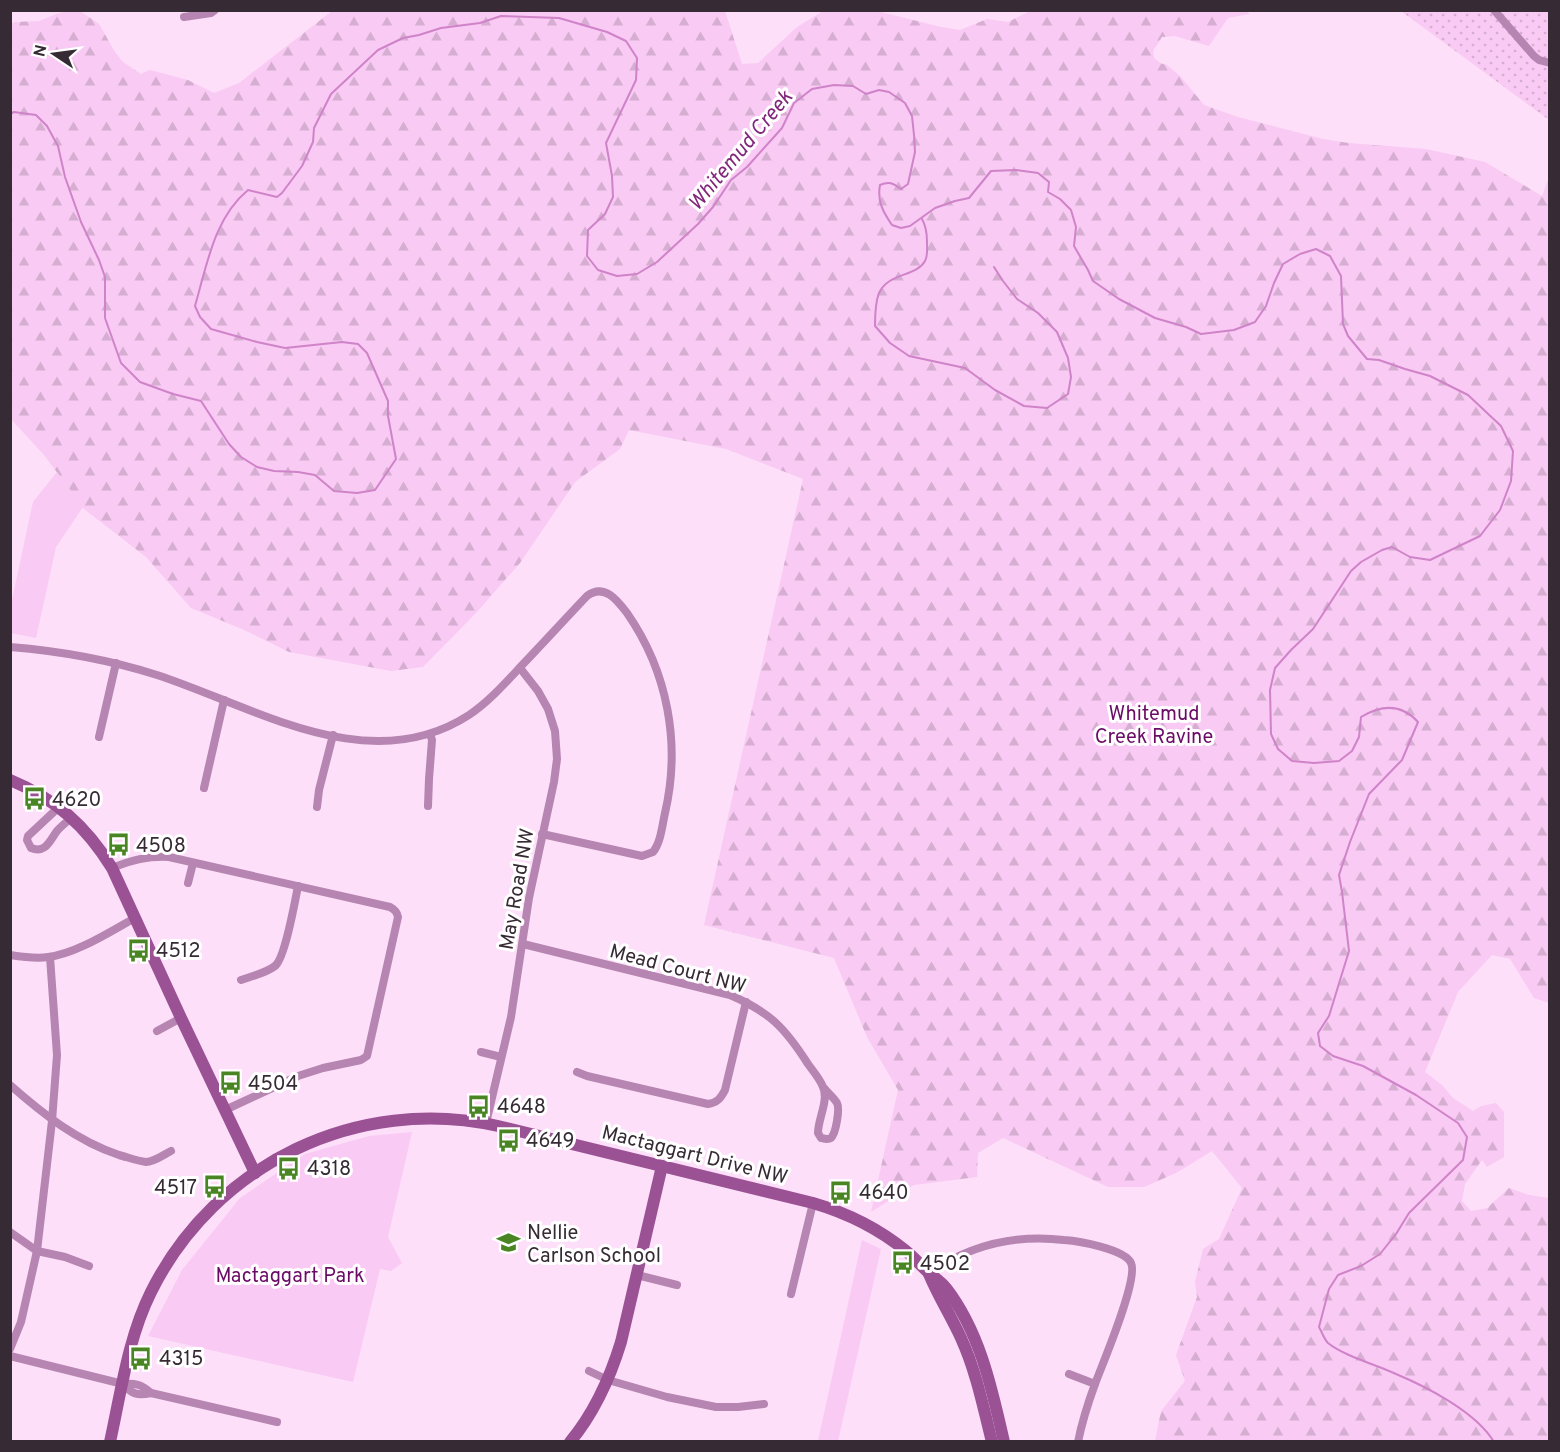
<svg xmlns="http://www.w3.org/2000/svg" width="1560" height="1452" font-family="Overpass,sans-serif">
	<style>
		.grass { fill: url(#grass-dots) }
		.forest { fill: url(#forest-firs) }
		.park { fill: #f9caf3 }
		.lines { fill: none; stroke-linecap: round; stroke-linejoin: round }
		.stream { stroke: #cf83c8; stroke-width: 2 }
		.street { stroke: #b685b1; stroke-width: 8 }
		.secondary { stroke: #9a5294; stroke-width: 12 }
		.labels { text-anchor: middle; stroke-width: 6; stroke-linejoin: round; paint-order: stroke }
		.park-label { font-size: 20px; fill: #6b0b66; stroke: #fff }
		.poi-label { font-size: 20px; fill: #362b34; stroke: #fff; text-anchor: start }
		.street-label { font-size: 20px; fill: #362b34; stroke: #fff }
		.water-label { font-size: 21px; font-style: italic; fill: #81277c; stroke: #fff }
	</style>
	<defs>
		<pattern id="grass-dots" width="8" height="8" patternUnits="userSpaceOnUse" patternTransform="scale(1.5)"><rect width="8" height="8" fill="#f9caf3"/><path d="M2 2h.1M6 6h.1" fill="none" stroke="#d6aed1" stroke-width="1.8" stroke-linecap="round"/></pattern>
		<pattern id="forest-firs" width="22" height="20" patternUnits="userSpaceOnUse" patternTransform="scale(1.5)"><rect width="22" height="20" fill="#f9caf3"/><path d="M5 1l3.5 6h-7zM16 11l3.5 6h-7z" fill="#d6aed1"/></pattern>
	</defs>
	<rect width="100%" height="100%" fill="#fddff9"/>
	<path class="grass" d="M1401,11H1549V120Z"/>
	<path class="forest" d="M867,10L881,12L941,27L960,30L987,19L1008,22L1030,11H1246L1250,14L1228,18L1209,46L1175,36L1162,37L1153,51L1154,58L1160,63L1167,65L1181,77L1204,105L1238,117L1323,139L1349,143L1426,149L1485,162L1542,196L1549,177V1003L1534,998L1510,959L1492,955L1458,992L1425,1072L1442,1085L1453,1098L1473,1111L1481,1106L1496,1103L1504,1112V1157L1487,1167L1482,1160L1465,1184L1462,1201L1471,1211L1487,1208L1509,1188L1529,1195L1549,1198V1441H1155L1161,1411L1185,1381L1176,1355L1197,1297L1195,1282L1203,1249L1219,1239L1242,1188L1212,1151L1176,1173L1144,1187H1108L1003,1138L978,1153L977,1177L914,1185L871,1212L898,1090L867,1037L834,958L704,925L803,479L726,449L629,430L620,449L575,482L520,563L476,613L423,667L391,671L289,652L242,629L191,608L146,557L84,509L44,455L11,419L10,24L15,22L39,21L59,13L71,11H80L99,24L115,52L123,62L141,74L150,70L188,80L214,93L239,83L332,11H725L742,64L758,63L797,27L823,11Z"/>
	<g class="park">
		<path d="M57,472L83,507L56,547L36,638L11,633V604L33,502Z"/>
		<path d="M412,1132L388,1237L402,1263L391,1271L380,1269L353,1382L148,1336L182,1270L240,1198L305,1154L369,1136Z"/>
		<path d="M862,1240L881,1249L838,1441H818Z"/>
	</g>
	<g class="lines">
		<g class="stream">
			<path d="M10,114L14,112L36,115L47,126L58,146L65,177L81,222L99,260L105,277V318L121,363L140,382L173,394L201,401L229,444L241,457L257,467L274,471L298,472L315,475L334,491L357,493L375,490L396,459L388,416V401L367,353L358,344L342,342L285,348L257,342L211,329L200,317L195,306C207,265 214,218 248,190L277,197L282,193L302,166L313,142L314,128L331,94L378,50L403,38L419,35L441,28L480,23L501,16L559,18L607,32L626,41L637,58L636,80L606,143L612,176L613,197L605,214L588,230L587,256L598,270L617,276L637,274L657,262L698,224L713,207L731,180L747,167L782,128L794,103L812,89L834,85L853,86L866,94L879,90L889,92L905,103L912,116L914,135L915,152L908,184L901,189C893,183 889,181 880,185C877,201 883,212 892,225L901,228L910,226L935,208L955,201L969,198L991,171L1016,170L1038,173L1049,182L1048,192L1060,199L1071,210L1076,227L1074,246L1088,270L1093,281L1119,299L1155,318L1186,327L1201,334L1234,330L1255,322L1266,306L1274,283L1283,264L1300,254L1316,249L1330,256L1341,276L1343,324L1348,336L1367,359L1379,360L1405,369L1430,376L1468,395L1501,426L1513,451L1511,481L1500,510L1480,536L1430,560L1410,557L1392,547L1382,550L1361,562L1351,571L1313,629L1291,650L1275,668L1270,690L1271,734L1278,749L1292,761L1314,763L1339,761L1352,751L1359,737L1361,717C1381,705 1401,703 1418,722L1402,760L1369,794L1350,842L1339,875L1342,892L1349,951L1329,1016L1318,1033L1320,1046L1333,1056L1363,1066L1416,1095L1458,1123L1467,1137L1463,1160L1409,1213L1396,1234L1380,1254L1361,1266L1338,1275L1329,1289L1319,1327C1322,1332 1324,1339 1328,1343C1344,1356 1377,1365 1396,1374C1427,1387 1476,1412 1494,1442"/>
			<path d="M922,219C926,226 927,234 927,242C927,248 928,256 925,261C916,277 889,272 879,293C875,303 875,316 875,326L890,343L909,356L965,368L995,390L1024,406L1047,408L1068,394L1071,377L1068,358L1057,332L1038,313L1017,299L1003,281L994,267"/>
		</g>
		<g class="street">
			<path d="M1494,10L1534,56L1539,60L1550,63"/>
			<path d="M184,17L211,13L215,10"/>
			<path d="M10,647C60,651 110,660 157,675C255,707 369,780 469,715C490,701 507,681 525,662C546,640 566,618 587,596C604,583 617,600 627,613C668,672 681,744 665,813C662,826 661,842 653,852L642,856L542,834"/>
			<path d="M99,737L116,663"/>
			<path d="M204,788L224,700"/>
			<path d="M428,806L429,779L432,740L430,734"/>
			<path d="M59,807L28,836L27,840L31,848C46,854 50,840 57,831C61,826 67,822 72,817"/>
			<path d="M317,807L319,790L333,735"/>
			<path d="M112,868C132,860 147,856 169,857L390,907C395,910 397,912 398,917L367,1056L361,1060L323,1068L298,1076L225,1110"/>
			<path d="M188,883L193,863"/>
			<path d="M523,944L730,995C770,1012 785,1028 808,1064C813,1071 820,1079 823,1087C829,1101 818,1118 818,1133L821,1138C825,1139 828,1140 831,1138C836,1133 840,1109 837,1103C834,1098 828,1093 824,1088"/>
			<path d="M10,955C23,957 36,959 48,957C76,954 111,931 135,918"/>
			<path d="M241,980C252,976 266,973 275,966C285,958 295,901 298,886"/>
			<path d="M157,1031L181,1018"/>
			<path d="M481,1052L501,1057"/>
			<path d="M577,1072L587,1076L708,1104C717,1103 721,1098 725,1090L746,1002"/>
			<path d="M10,1085C43,1114 77,1141 119,1155C127,1157 137,1161 146,1162C154,1162 163,1155 171,1151"/>
			<path d="M486,1123L511,1017L529,898L554,782L557,759L555,731L548,709L538,691L520,668"/>
			<path d="M10,1232L37,1251L65,1257L89,1266"/>
			<path d="M929,1273C969,1246 1015,1234 1064,1240C1078,1241 1125,1249 1131,1263C1139,1279 1102,1365 1095,1384C1088,1403 1082,1422 1078,1442"/>
			<path d="M637,1275L677,1285"/>
			<path d="M791,1294L813,1203"/>
			<path d="M10,1349L21,1322L37,1251L52,1121L57,1055L50,957"/>
			<path d="M10,1356L123,1384C135,1383 141,1384 151,1393"/>
			<path d="M589,1371L608,1380L667,1397L716,1407H738L764,1404"/>
			<path d="M1069,1374L1095,1384"/>
			<path d="M123,1384C132,1394 137,1396 151,1393L277,1422"/>
		</g>
		<g class="secondary">
			<path d="M10,780C56,799 86,826 112,868L181,1018L255,1173"/>
			<path d="M929,1274C938,1296 951,1316 961,1338C976,1371 983,1406 992,1442"/>
			<path d="M110,1442C121,1392 128,1338 151,1292C215,1163 358,1095 498,1126L813,1203C847,1213 878,1228 906,1251C914,1257 921,1266 929,1273C935,1278 941,1282 946,1288C980,1332 992,1389 1004,1442"/>
			<path d="M570,1442C595,1412 610,1378 621,1342L662,1166"/>
		</g>
	</g>
	<defs>
		<symbol id="bus-bare" viewBox="-9 -9 18 18"><path d="M-5-6H5V4H4V6H2V4H-2V6H-4V4H-5ZM-3.5-4V0h7V-4ZM-3.5 1.2v1.5H-2V1.2ZM2 1.2v1.5H3.5V1.2Z" fill="#498523" stroke="#fff" stroke-width="2.5" paint-order="stroke"/></symbol>
		<symbol id="school-bare" viewBox="-9 -9 18 18"><path d="M0-5L7-2L0 1L-7-2ZM-4 1L0 2.5L4 1V4Q0 6-4 4Z" fill="#498523" stroke="#fff" stroke-width="2.5" paint-order="stroke"/></symbol>
	</defs>
	<g fill-rule="evenodd">
		<use href="#bus-bare" x="18" y="782" width="33" height="33"/>
		<use href="#bus-bare" x="102" y="828" width="33" height="33"/>
		<use href="#bus-bare" x="122" y="934" width="33" height="33"/>
		<use href="#bus-bare" x="214" y="1066" width="33" height="33"/>
		<use href="#bus-bare" x="462" y="1090" width="33" height="33"/>
		<use href="#bus-bare" x="492" y="1124" width="33" height="33"/>
		<use href="#bus-bare" x="272" y="1152" width="33" height="33"/>
		<use href="#bus-bare" x="198" y="1170" width="33" height="33"/>
		<use href="#bus-bare" x="824" y="1176" width="33" height="33"/>
		<use href="#school-bare" x="492" y="1226" width="33" height="33"/>
		<use href="#bus-bare" x="886" y="1246" width="33" height="33"/>
		<use href="#bus-bare" x="124" y="1342" width="33" height="33"/>
	</g>
	<g class="labels">
		<g class="park-label">
			<text x="1154" y="720">Whitemud<tspan x="1154" dy="23">Creek Ravine</tspan></text>
			<text x="290" y="1282">Mactaggart Park</text>
		</g>
		<g class="poi-label">
			<text x="52" y="806">4620</text>
			<text x="136" y="852">4508</text>
			<text x="156" y="957">4512</text>
			<text x="248" y="1090">4504</text>
			<text x="497" y="1113">4648</text>
			<text x="526" y="1147">4649</text>
			<text x="307" y="1175">4318</text>
			<text x="197" y="1194" text-anchor="end">4517</text>
			<text x="859" y="1199">4640</text>
			<text x="527" y="1239">Nellie<tspan x="527" dy="23">Carlson School</tspan></text>
			<text x="920" y="1270">4502</text>
			<text x="159" y="1365">4315</text>
		</g>
		<g class="street-label">
			<text transform="translate(516 889) rotate(-80)" y="7">May Road NW</text>
			<text transform="translate(678 968) rotate(15)" y="7">Mead Court NW</text>
			<text transform="translate(695 1154) rotate(14)" y="7">Mactaggart Drive NW</text>
		</g>
		<g class="water-label">
			<text transform="translate(740 150) rotate(-50)" y="7">Whitemud Creek</text>
		</g>
	</g>
	<rect width="1560" height="1452" fill="none" stroke="#362b34" stroke-width="24"/>
	<g transform="translate(54 54) rotate(283)" stroke="#ffffff" stroke-width="4.5" paint-order="stroke">
	<path d="M0-4.5L10 22L0 15L-10 22Z" fill="#362b34"/>
	<text y="-9" font-size="16" font-weight="bold" text-anchor="middle" fill="#362b34">N</text>
	</g>
</svg>
